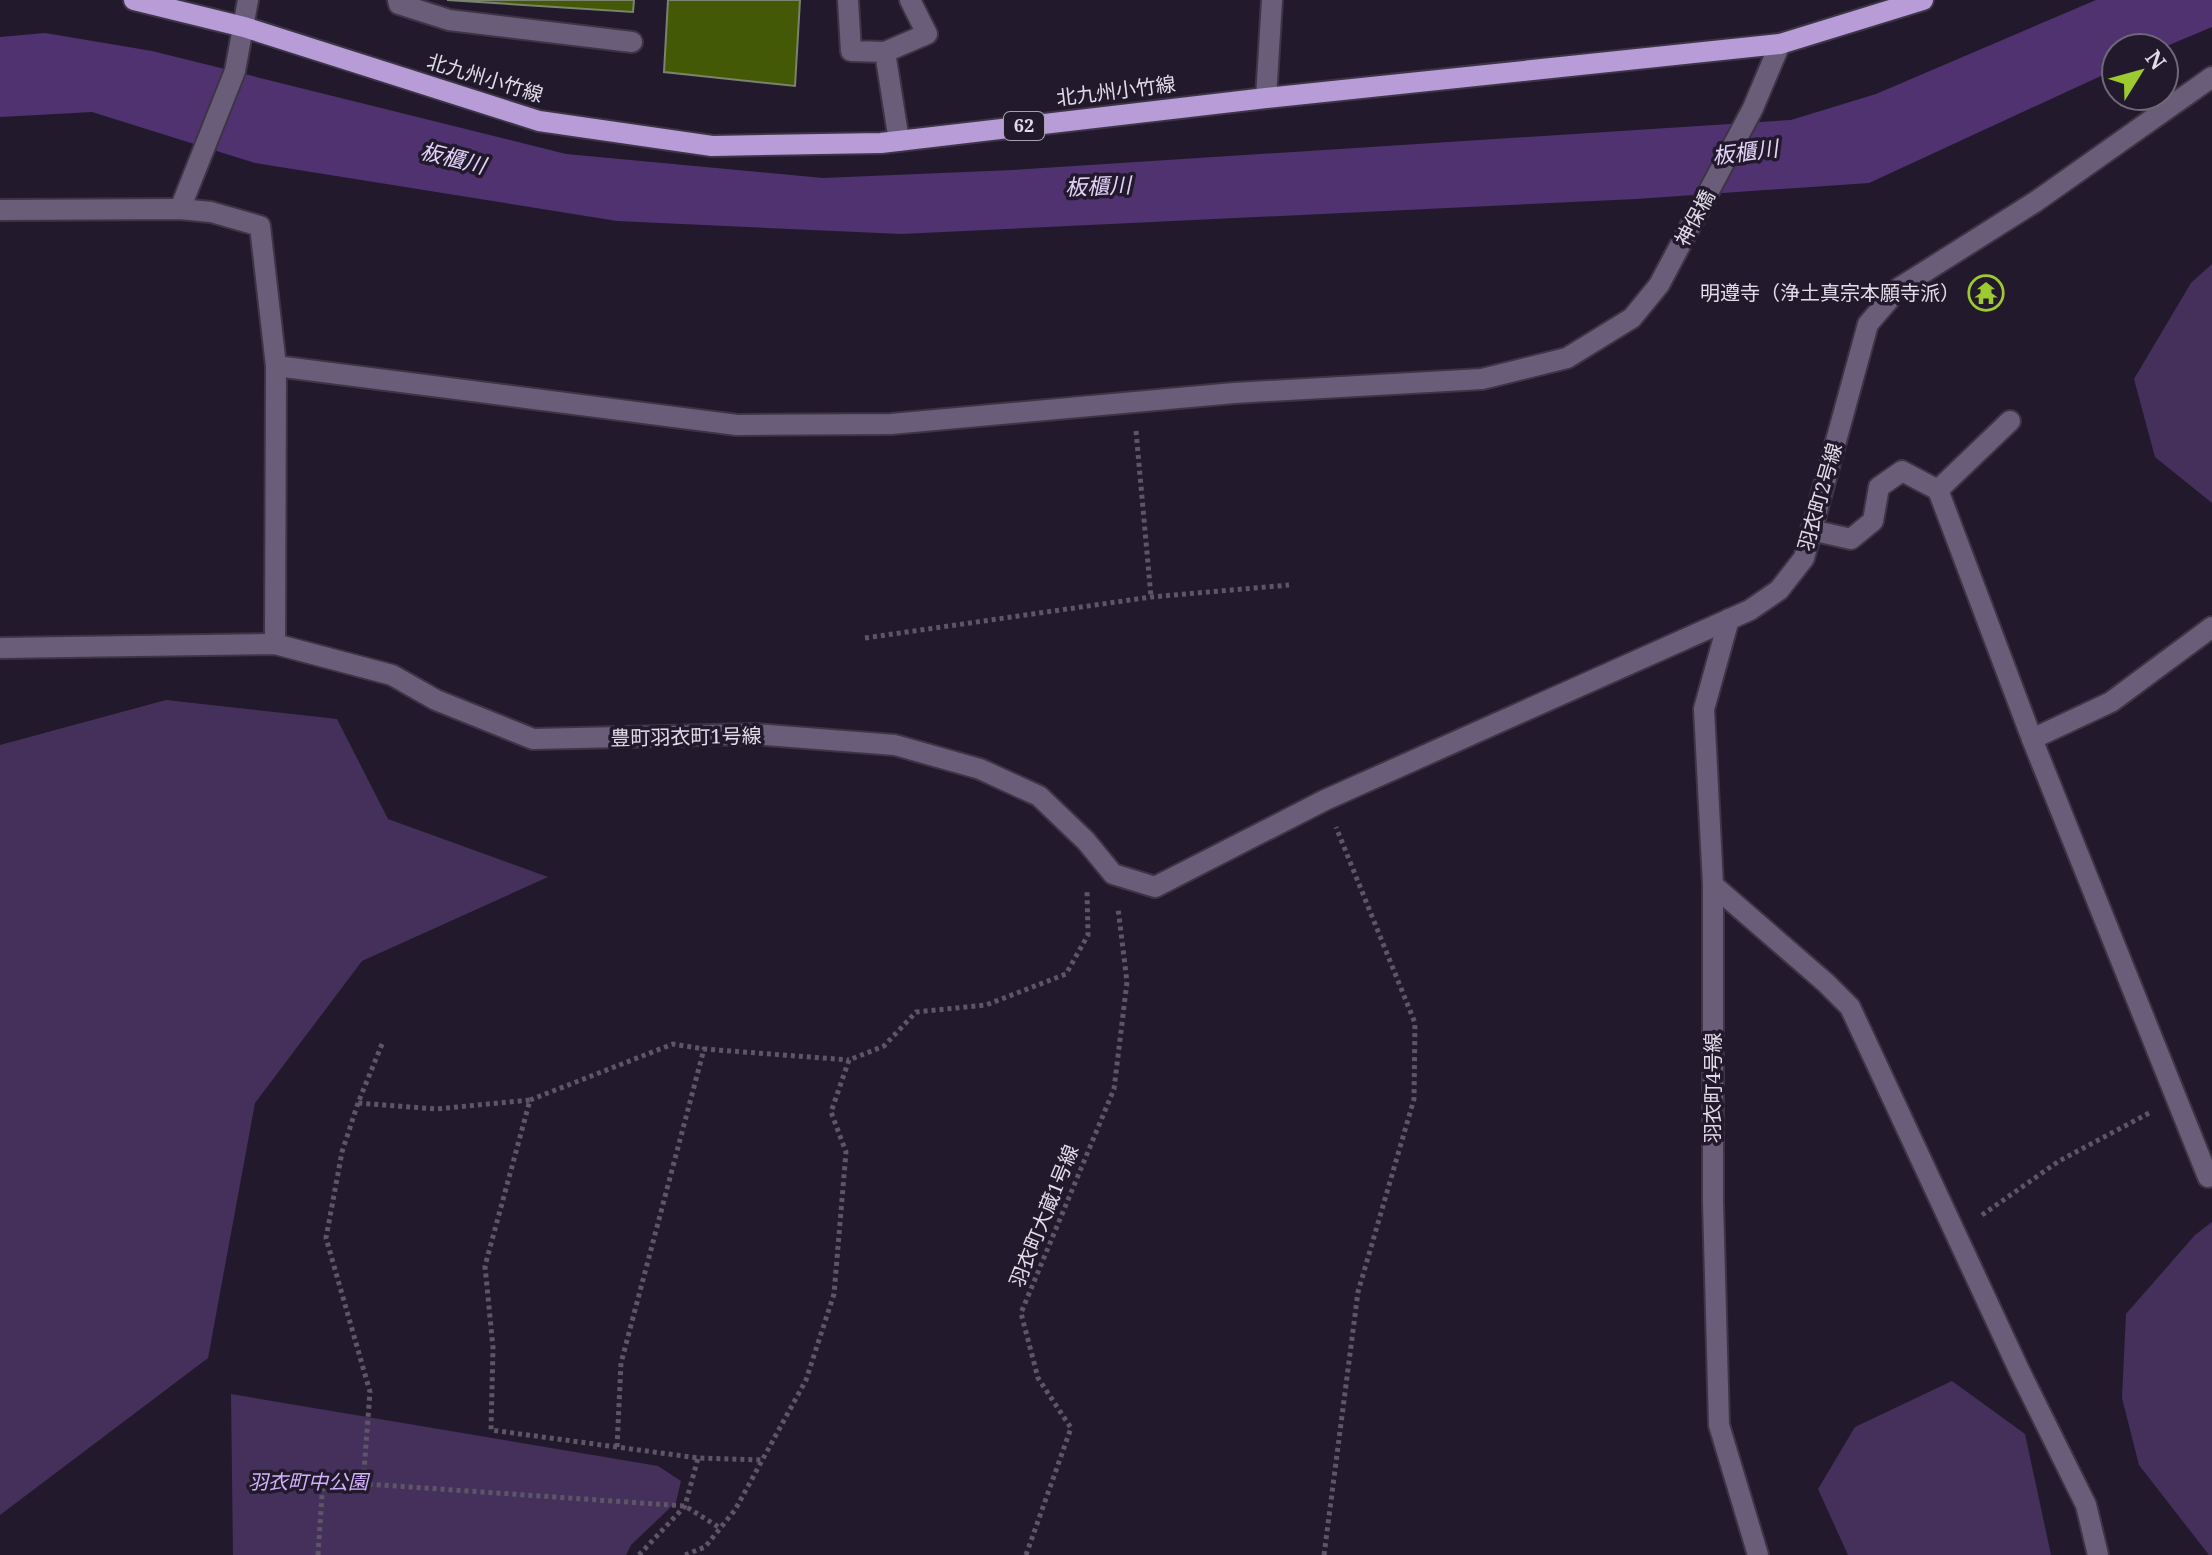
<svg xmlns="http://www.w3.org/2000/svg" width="2212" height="1555" font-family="'Noto Serif','Noto Sans JP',serif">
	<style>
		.green { fill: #45305c }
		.water { fill: #513270 }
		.building { fill: #435905; stroke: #7a836d; stroke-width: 2 }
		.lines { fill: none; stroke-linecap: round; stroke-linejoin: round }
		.minor-casing { stroke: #3d3546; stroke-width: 24 }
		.major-casing { stroke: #3d3546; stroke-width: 24 }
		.path { stroke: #5d5666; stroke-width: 5; stroke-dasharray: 4 4; stroke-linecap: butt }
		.minor { stroke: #6a5d7a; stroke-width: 20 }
		.major { stroke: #b79cd8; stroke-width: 20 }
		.labels { text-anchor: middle; stroke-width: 7; stroke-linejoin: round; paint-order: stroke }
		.shield { fill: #221a2c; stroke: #a8a2b0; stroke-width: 2 }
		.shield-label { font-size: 18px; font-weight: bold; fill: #e1dce8 }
		.street-label { font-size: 20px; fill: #e1dce8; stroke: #221a2c }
		.poi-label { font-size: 20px; fill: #e1dce8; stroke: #221a2c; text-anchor: end }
		.park-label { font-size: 20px; font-style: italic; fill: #d3b1fc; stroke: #221a2c }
		.water-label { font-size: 22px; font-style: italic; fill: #e3d3f9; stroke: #221a2c }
	</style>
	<rect width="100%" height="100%" fill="#221a2c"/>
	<g class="green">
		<path d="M2212,264V503L2155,457L2134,379L2191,283Z"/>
		<path d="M166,700L337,719L388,819L548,877L362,961L255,1103L208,1358L0,1515V745Z"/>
		<path d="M2212,1222V1555H2209L2139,1465L2122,1398L2126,1314L2195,1235Z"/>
		<path d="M1952,1381L2025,1434L2051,1555H1848L1818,1489L1855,1427Z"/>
		<path d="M231,1394L658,1466L681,1481L676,1502L631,1545L626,1555H233Z"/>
	</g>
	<path class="water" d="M2096,0H2212V27L2162,48H2116V69L1869,183L1636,199L901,234L617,221L255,163L92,112L0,117V37L45,33L152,51L566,154L823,178L1013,170L1791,120L1876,94Z"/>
	<g class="building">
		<path d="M447,0H634L633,12Z"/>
		<path d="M668,0H800L795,86L664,72Z"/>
	</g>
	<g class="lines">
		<defs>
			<g id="minor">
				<path d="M398,0L399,4L449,20L632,42"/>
				<path d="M848,0L851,51L885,52L899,141"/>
				<path d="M885,52L927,34L910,0"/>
				<path d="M1266,98L1272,0"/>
				<path d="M180,209L235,71L248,0"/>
				<path d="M0,210L180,209L211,212L260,226L276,366L275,644"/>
				<path d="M276,366L737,425L891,424L1234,393L1482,379L1567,358L1632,318L1659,285L1753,108L1780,44"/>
				<path d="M1938,490L2010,421"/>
				<path d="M1811,530L1851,539L1873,521L1879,487L1902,471L1938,490L2032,739L2208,1177"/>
				<path d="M1729,619L1704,709L1713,885V1202L1719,1425L1758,1555"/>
				<path d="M0,648L275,644L392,675L436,700L533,739L754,734L895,745L980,769L1039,796L1086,841L1113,874L1155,887L1325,800L1750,610L1779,590L1804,558L1868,324L1899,288L2035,202L2212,77"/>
				<path d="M2032,739L2111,702L2212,627"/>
				<path d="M1713,885L1826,983L1850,1007L2020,1372L2086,1505L2098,1555"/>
			</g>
			<path id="major" d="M134,0L244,27L539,121L712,146L881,143L1266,98L1780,44L1923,0"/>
		</defs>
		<use href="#minor" class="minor-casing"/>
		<use href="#major" class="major-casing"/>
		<g class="path">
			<path d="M1136,431L1151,597"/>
			<path d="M865,638L1151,597L1289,585"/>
			<path d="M382,1044L358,1103L436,1109L530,1100L485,1266L493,1348L491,1430L698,1458L762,1460"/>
			<path d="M530,1100L673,1044L704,1049"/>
			<path d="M358,1103L342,1152L326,1238L370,1392L363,1484"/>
			<path d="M1982,1215L2059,1161L2151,1112"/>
			<path d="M617,1447L621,1363L704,1049L849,1060"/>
			<path d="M318,1555L323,1481L685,1506L720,1528"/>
			<path d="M639,1555L685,1506L698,1458"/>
			<path d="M685,1555L705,1547L735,1510L806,1380L834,1294L846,1152L831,1112L849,1060L884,1046L916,1012L986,1005L1066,974L1088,935L1087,890"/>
			<path d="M1026,1555L1071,1428L1038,1378L1021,1313L1114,1089L1127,982L1118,908"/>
			<path d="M1324,1555L1358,1292L1414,1099L1415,1023L1336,827"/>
		</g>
		<use href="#minor" class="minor"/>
		<use href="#major" class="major"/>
	</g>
	<defs>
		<symbol id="temple-ring" viewBox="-11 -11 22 22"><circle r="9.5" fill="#221a2c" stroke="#9dca30" stroke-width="1.5"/><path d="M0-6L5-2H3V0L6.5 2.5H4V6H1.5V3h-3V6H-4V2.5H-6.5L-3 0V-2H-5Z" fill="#9dca30"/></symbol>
	</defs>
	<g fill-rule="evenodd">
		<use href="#temple-ring" x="1966" y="273" width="40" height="40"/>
	</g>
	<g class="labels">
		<rect class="shield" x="1004" y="112" width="40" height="28" rx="6"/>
		<g class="shield-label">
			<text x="1024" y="132">62</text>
		</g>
		<g class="street-label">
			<text transform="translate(485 78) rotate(17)" y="7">北九州小竹線</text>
			<text transform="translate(1116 91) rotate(-7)" y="7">北九州小竹線</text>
			<text transform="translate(1695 218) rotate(-62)" y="7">神保橋</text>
			<text transform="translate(1820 497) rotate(-74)" y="7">羽衣町2号線</text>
			<text transform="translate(686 737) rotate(-1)" y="7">豊町羽衣町1号線</text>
			<text transform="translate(1713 1088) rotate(-90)" y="7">羽衣町4号線</text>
			<text transform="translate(1044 1216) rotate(-68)" y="7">羽衣町大蔵1号線</text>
		</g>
		<g class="poi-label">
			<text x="1960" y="300">明遵寺（浄土真宗本願寺派）</text>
		</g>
		<g class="park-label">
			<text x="308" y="1489">羽衣町中公園</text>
		</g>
		<g class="water-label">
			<text transform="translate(1745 152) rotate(-7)" y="8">板櫃川</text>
			<text transform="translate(453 158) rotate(14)" y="8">板櫃川</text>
			<text transform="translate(1098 186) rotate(-2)" y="8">板櫃川</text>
		</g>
	</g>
	<g transform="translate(2140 72) rotate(53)"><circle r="38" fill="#221a2c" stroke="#6e6877" stroke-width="2"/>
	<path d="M0-6L14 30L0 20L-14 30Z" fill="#9dca30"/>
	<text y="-12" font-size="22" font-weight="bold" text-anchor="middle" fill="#e1dce8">N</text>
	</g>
</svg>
